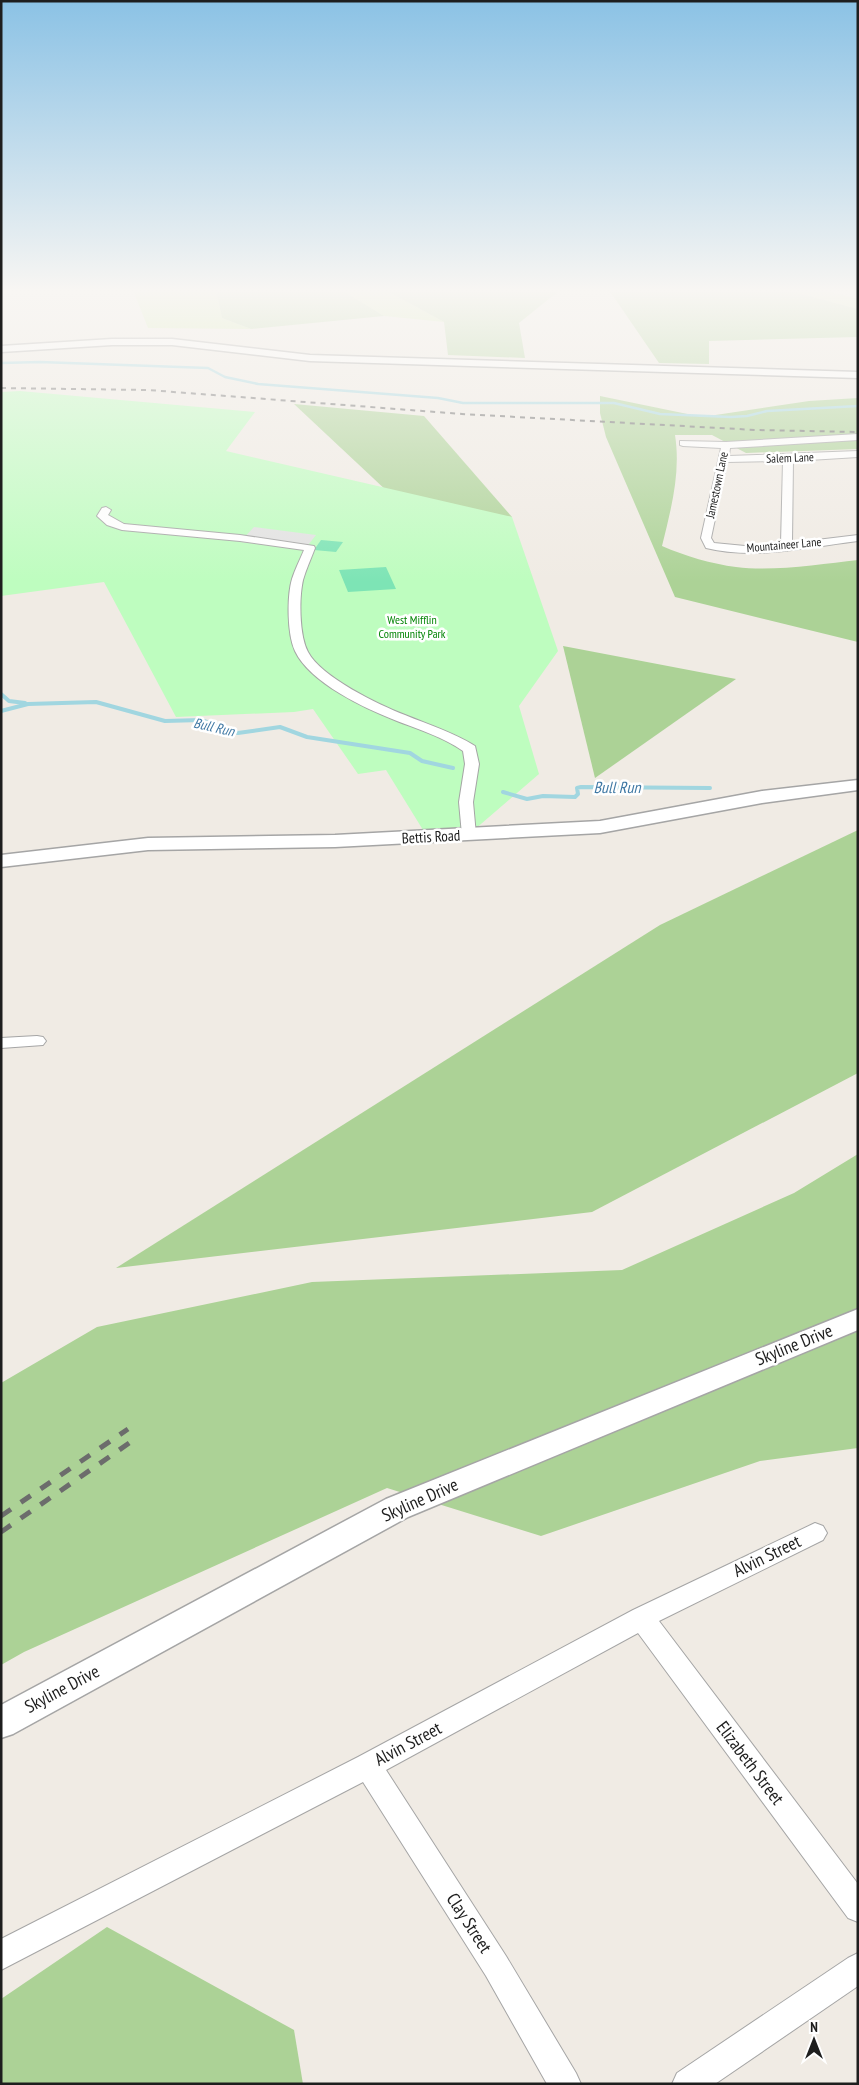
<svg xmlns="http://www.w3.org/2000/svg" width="859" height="2085" font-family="'PT Sans Narrow',sans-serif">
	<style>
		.grass { fill: #ceeda6 }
		.forest { fill: #acd296 }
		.park { fill: #befdbf }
		.pitch { fill: #7de4b5 }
		.parking { fill: #e2e2e2 }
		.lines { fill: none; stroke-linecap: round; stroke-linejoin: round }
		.stream-far1 { stroke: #a1d6e0; stroke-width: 2.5 }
		.stream { stroke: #a1d6e0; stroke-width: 4 }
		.minor-casing { stroke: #a5a5a5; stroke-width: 2 }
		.tertiary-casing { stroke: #a5a5a5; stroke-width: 3 }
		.minor { fill: #fff; fill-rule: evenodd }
		.tertiary { fill: #fff; fill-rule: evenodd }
		.rail-far1 { stroke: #6c6c6c; stroke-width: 2; stroke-dasharray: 5 5; stroke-linecap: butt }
		.rail { stroke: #6c6c6c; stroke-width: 5; stroke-dasharray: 12 12; stroke-linecap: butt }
		.labels { text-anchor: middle; stroke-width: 5; stroke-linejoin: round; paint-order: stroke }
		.far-street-label { font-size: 12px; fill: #1e1e1e; stroke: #fff }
		.far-park-label { font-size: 12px; fill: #048406; stroke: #fff }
		.far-water-label { font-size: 14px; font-style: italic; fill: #3f78a4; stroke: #fff }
		.street-label { font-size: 15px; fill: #1e1e1e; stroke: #fff }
		.water-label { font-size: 16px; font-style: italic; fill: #3f78a4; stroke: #fff }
		.near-street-label { font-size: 18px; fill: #1e1e1e; stroke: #fff }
	</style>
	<rect width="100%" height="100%" fill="#f0ebe4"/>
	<g class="grass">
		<path d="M133,290H216L222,318L251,329L148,328Z"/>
		<path d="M342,290H385L444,322L384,316Z"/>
		<path d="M787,290H824L858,299V309Z"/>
	</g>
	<g class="forest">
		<path d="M216,290H342L384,316L251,329L222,318Z"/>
		<path d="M385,290H560L519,323L525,358L448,355L444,322Z"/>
		<path d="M609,290H787L858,309V337L709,341V364L659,363Z"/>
		<path d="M600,396L702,417L809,401L858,398V449L746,453L712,435H675C681,473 671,509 662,546C685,556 712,564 736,567C773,572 821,564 858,560V642L675,597L606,437L600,413Z"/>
		<path d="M294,404L424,416L512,517L451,508L389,493Z"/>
		<path d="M563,646L736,679L595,778Z"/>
		<path d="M858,830V1073L592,1212L116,1268L660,925Z"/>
		<path d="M858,1154V1448L760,1461L541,1536L387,1488L24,1652L1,1665V1383L97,1327L312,1282L622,1270L794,1193Z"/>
		<path d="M107,1927L294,2030L303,2084H1V1999Z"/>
	</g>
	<path class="park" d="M20,391L255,412L226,451L512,517L558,651L519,706L539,774L474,830H423L386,770L358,774L313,709L294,712L176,717L104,582L1,596V392Z"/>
	<g class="pitch">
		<path d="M321,540L343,542L336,552L314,550Z"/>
		<path d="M386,567L396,589L348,592L339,570Z"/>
	</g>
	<path class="parking" d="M254,527L316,535L305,549L240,542Z"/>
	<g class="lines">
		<path class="stream-far1" d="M1,363L40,362L208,368L225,377L258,384L438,398L463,403H614L660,414L731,417L747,416L767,411L858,406"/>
		<g class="stream">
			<path d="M1,694L9,701L25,703"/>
			<path d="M1,711L28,704L96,702L165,721L201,720L238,733L280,727L307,737L410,753L422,761L453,768"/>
			<path d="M503,792L527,799L543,796L575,797L578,794L577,788L581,787L710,788"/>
		</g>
		<defs>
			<g id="minor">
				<path d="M858,434V440L730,448L729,456L858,451V457L793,461L792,543L858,535V541C809,547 755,560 706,548L701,538L721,448L683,446L680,445V441L726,442ZM783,461L781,544L745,546L714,543L711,538L727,462Z"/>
				<path d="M106,507L111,510L108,515L124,524L240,535L314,546L315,548C311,559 306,569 303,580C299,598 299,635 308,652C321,677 379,705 405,715C429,725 453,732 475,746L479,764L473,802L476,835L474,838H464L462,835L459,802L465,764L463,751C443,737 420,730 397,721C366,709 310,683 295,651C287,634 287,596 292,579C295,569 300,560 304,550L240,541L122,530L107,525L97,516L102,508Z"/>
				<path d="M37,1036L43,1037L46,1041L43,1045L1,1048V1038Z"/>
				<path d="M815,1523L823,1526L827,1533L823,1540L659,1621L858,1884V1922L848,1918L638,1633L386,1770L506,1956L576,2073L581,2084H547L486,1976L363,1782L1,1970V1939L358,1757L633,1610Z"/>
				<path d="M858,1953V1986L715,2084H672L677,2073L848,1958Z"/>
			</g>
			<g id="tertiary">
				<path d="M112,339H172L310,355L858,372V378L310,361L172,345H112L1,352V346Z"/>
				<path d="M858,780V790L762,803L600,833L335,847L148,850L1,867V855L148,838L335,835L600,821L762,791Z"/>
				<path d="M858,1309V1330L408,1517L13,1734L1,1738V1705L386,1499Z"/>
			</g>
		</defs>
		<use href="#minor" class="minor-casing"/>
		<use href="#tertiary" class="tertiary-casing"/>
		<use href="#minor" class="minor"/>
		<use href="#tertiary" class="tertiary"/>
		<path class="rail-far1" d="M1,388L148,390L462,414L756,430L858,432"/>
		<g class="rail">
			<path d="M1,1516L128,1429"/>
			<path d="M1,1532L135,1439"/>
		</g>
	</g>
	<linearGradient id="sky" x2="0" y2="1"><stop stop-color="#8bc2e5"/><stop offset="0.5" stop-color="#f8f6f3"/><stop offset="1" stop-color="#f8f6f3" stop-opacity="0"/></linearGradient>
	<rect width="859" height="582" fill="url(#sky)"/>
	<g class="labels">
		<g class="far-street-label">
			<text transform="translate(790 458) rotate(-2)" y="4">Salem Lane</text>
			<text transform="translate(717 485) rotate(-78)" y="4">Jamestown Lane</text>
			<text transform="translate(784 545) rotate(-5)" y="4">Mountaineer Lane</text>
		</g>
		<g class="far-park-label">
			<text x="412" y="624">West Mifflin<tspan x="412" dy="14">Community Park</tspan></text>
		</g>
		<g class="far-water-label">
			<text transform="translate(214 727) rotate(13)" y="5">Bull Run</text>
		</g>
		<g class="street-label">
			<text transform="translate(431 837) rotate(-3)" y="5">Bettis Road</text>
		</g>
		<g class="water-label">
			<text x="617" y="793">Bull Run</text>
		</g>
		<g class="near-street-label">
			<text transform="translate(794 1345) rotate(-22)" y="6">Skyline Drive</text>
			<text transform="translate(420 1500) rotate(-24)" y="6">Skyline Drive</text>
			<text transform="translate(767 1556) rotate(-26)" y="6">Alvin Street</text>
			<text transform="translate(62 1689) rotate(-28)" y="6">Skyline Drive</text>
			<text transform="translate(408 1744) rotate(-28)" y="6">Alvin Street</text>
			<text transform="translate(750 1763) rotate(53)" y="6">Elizabeth Street</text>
			<text transform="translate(469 1923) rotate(57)" y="6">Clay Street</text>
		</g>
	</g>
	<rect width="859" height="2085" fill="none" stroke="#1e1e1e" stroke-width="5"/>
	<g transform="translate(814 2040)" stroke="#ffffff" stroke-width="4" paint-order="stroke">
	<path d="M0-4L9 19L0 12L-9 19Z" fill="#1e1e1e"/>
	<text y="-8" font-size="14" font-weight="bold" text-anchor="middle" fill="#1e1e1e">N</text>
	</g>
</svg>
